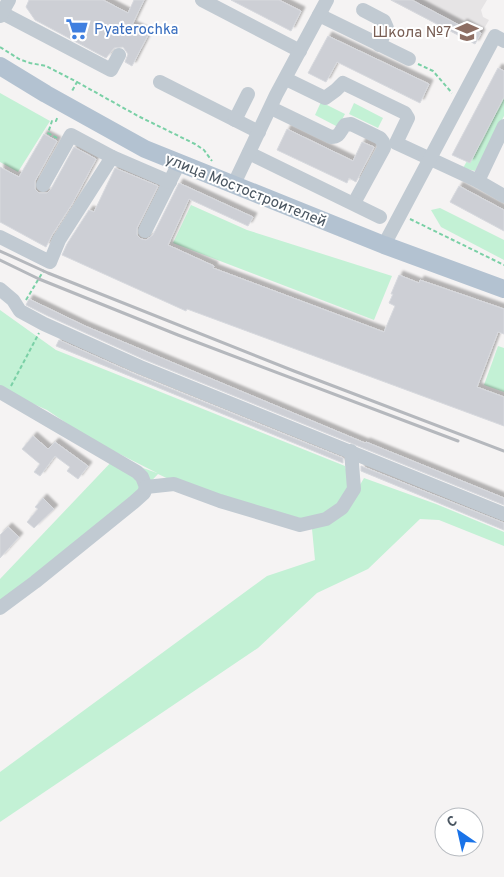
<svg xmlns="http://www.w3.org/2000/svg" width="504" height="877" font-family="Overpass,sans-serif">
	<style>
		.education { fill: #e6e4e5 }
		.green { fill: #c3f1d5 }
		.building { fill: #cdcfd5; stroke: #d7d9de; filter: url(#shadow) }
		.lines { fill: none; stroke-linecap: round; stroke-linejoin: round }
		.path { stroke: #7ad0a6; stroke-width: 2; stroke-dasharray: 4 2.5; stroke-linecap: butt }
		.minor { stroke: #c1cad2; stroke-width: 14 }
		.major { stroke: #b3c2d1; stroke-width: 18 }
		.rail { stroke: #b5b8bd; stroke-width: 3 }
		.labels { text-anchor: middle; stroke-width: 4; stroke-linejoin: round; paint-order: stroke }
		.shop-label { font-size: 15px; fill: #366cbe; stroke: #fff; text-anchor: start }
		.education-label { font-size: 15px; fill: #785e54; stroke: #fff; text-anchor: end }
		.street-label { font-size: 15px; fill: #4a5661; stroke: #fff }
	</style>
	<defs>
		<filter id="shadow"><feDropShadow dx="4" dy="-4" stdDeviation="1" flood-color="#0004"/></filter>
	</defs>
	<rect width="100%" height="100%" fill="#f5f3f3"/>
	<path class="education" d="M390,0H487L481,10L483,17L489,20L475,44Z"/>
	<g class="green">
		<path d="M0,93L50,121L18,172L0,162Z"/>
		<path d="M504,97V116L475,171L463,168Z"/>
		<path d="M321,102L345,114L338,127L315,115Z"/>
		<path d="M354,103L383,118L378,128L349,114Z"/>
		<path d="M191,205L247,230L392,276L374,320L173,243Z"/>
		<path d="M440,208L504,240V260L441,227L431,210Z"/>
		<path d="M0,310L56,350L345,466L352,493L323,523C267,511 210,500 158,474L141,492L0,607V579L115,458L157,473L90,439L47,410L20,398L0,386Z"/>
		<path d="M498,346L504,348V392L484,385Z"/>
		<path d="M364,478L436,504L504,532V546L439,520L420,519L368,569L317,593L258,648L0,822V772L267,576L315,560L312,529L343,514Z"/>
	</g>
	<g class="building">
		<path d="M29,0H103L128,13L134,0H144L132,25L149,33L132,66L125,62L128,54L123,47L114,48L106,58L35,20L26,7Z"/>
		<path d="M231,0H279L301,11L291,31Z"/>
		<path d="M391,0H412L461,26L463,23L481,33L475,44Z"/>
		<path d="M328,36L429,84L420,103L337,62L326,82L308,73Z"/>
		<path d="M498,68L504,71V97L470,163L452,155Z"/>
		<path d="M287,129L353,161L362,142L374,147L356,182L349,178L347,183L277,150Z"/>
		<path d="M44,134L57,141L35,181V189L39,193H47L51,189L74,147L96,159L72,204L52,235L46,247L0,222V167L19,177Z"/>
		<path d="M115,168L158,186L137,228V235L141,239L146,240L153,235L179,183L253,217L248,226L189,199L168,245L214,266L213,268L384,332L395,306L389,303L393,294H391L399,275L419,283L420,280L504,309V334L498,332L477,387L504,397V426L187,309L186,311L62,255L67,244L89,210L94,212Z"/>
		<path d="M459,186L504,210V231L450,202Z"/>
		<path d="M29,299L85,326L365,443L366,442L504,498V505L143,359L48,316L26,305Z"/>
		<path d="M59,340L137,375L343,458V463L56,346Z"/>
		<path d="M33,436L48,449L55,442L88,466L78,479L67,471L70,467L55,456L40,476L34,472L40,464L22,449Z"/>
		<path d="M361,466L504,523V530L361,471Z"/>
		<path d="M43,498L54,509L34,528L27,522L38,509L35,507Z"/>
		<path d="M8,527L19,537L0,558V535Z"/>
	</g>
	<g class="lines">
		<g class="path">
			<path d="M0,47L19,59L30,63L46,66L77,82L72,91"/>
			<path d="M418,64L433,71L452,93"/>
			<path d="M77,82L138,116L195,144L204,150L212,161"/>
			<path d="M57,138L48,133L52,121H56L58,116"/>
			<path d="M410,219L504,265"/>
			<path d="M26,300L44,270"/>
			<path d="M11,386L39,333"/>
		</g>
		<g class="minor">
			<path d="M202,0L300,51"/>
			<path d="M363,10L384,21L387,28L379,45"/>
			<path d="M2,13L111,70L119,55"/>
			<path d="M319,15L409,59"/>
			<path d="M0,16L9,0"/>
			<path d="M286,79L325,98L336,90L343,83L405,113L408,118L396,143L478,181L504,126"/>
			<path d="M160,82L259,132"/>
			<path d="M271,108L331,137C340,137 340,131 345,125L351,124L380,138L383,142L384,148L354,203"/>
			<path d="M235,120L248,94"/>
			<path d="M249,153L380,217"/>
			<path d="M478,181L504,196"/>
			<path d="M43,185L71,135L112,157"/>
			<path d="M233,186L276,95L327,0"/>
			<path d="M145,231L179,163"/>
			<path d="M0,237L50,262L59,240L112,157L170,182"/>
			<path d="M384,245L495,36L504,41"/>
			<path d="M0,289L13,300L20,311L44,324L140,367L504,514"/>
			<path d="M0,392L137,472L142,477L146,487L144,493L134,502L35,582L0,608"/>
			<path d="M146,487L174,484L220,501L300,525L326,519L342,508L354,489L351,451"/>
		</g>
		<path class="major" d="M0,66L46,94L145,149L384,245L504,289"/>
		<g class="rail">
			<path d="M0,251L48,273L294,371L504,451"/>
			<path d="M0,260L39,279L178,335L458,441"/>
		</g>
	</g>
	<defs>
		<symbol id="supermarket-bare" viewBox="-9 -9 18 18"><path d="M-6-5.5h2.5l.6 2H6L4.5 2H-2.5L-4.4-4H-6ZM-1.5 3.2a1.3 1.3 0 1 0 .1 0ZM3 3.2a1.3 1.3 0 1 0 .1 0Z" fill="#3f7fe0" stroke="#fff" stroke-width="2.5" paint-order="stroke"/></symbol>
		<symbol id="school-bare" viewBox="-9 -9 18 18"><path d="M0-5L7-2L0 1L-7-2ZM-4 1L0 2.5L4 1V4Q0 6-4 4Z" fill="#8d6e63" stroke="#fff" stroke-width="2.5" paint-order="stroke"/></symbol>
	</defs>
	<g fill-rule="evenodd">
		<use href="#supermarket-bare" x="61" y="13" width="32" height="32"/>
		<use href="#school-bare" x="451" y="16" width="32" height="32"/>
	</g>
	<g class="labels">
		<g class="shop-label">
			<text x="94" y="34">Pyaterochka</text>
		</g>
		<g class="education-label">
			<text x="451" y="37">Школа №7</text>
		</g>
		<g class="street-label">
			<text transform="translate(246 190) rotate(22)" y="5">улица Мостостроителей</text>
		</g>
	</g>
	<g transform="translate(459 832) rotate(326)"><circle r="24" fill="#ffffff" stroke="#b7bbc0"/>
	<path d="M0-4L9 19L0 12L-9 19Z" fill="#1a73e8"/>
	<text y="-8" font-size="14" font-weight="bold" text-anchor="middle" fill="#4a5661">С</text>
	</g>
</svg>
